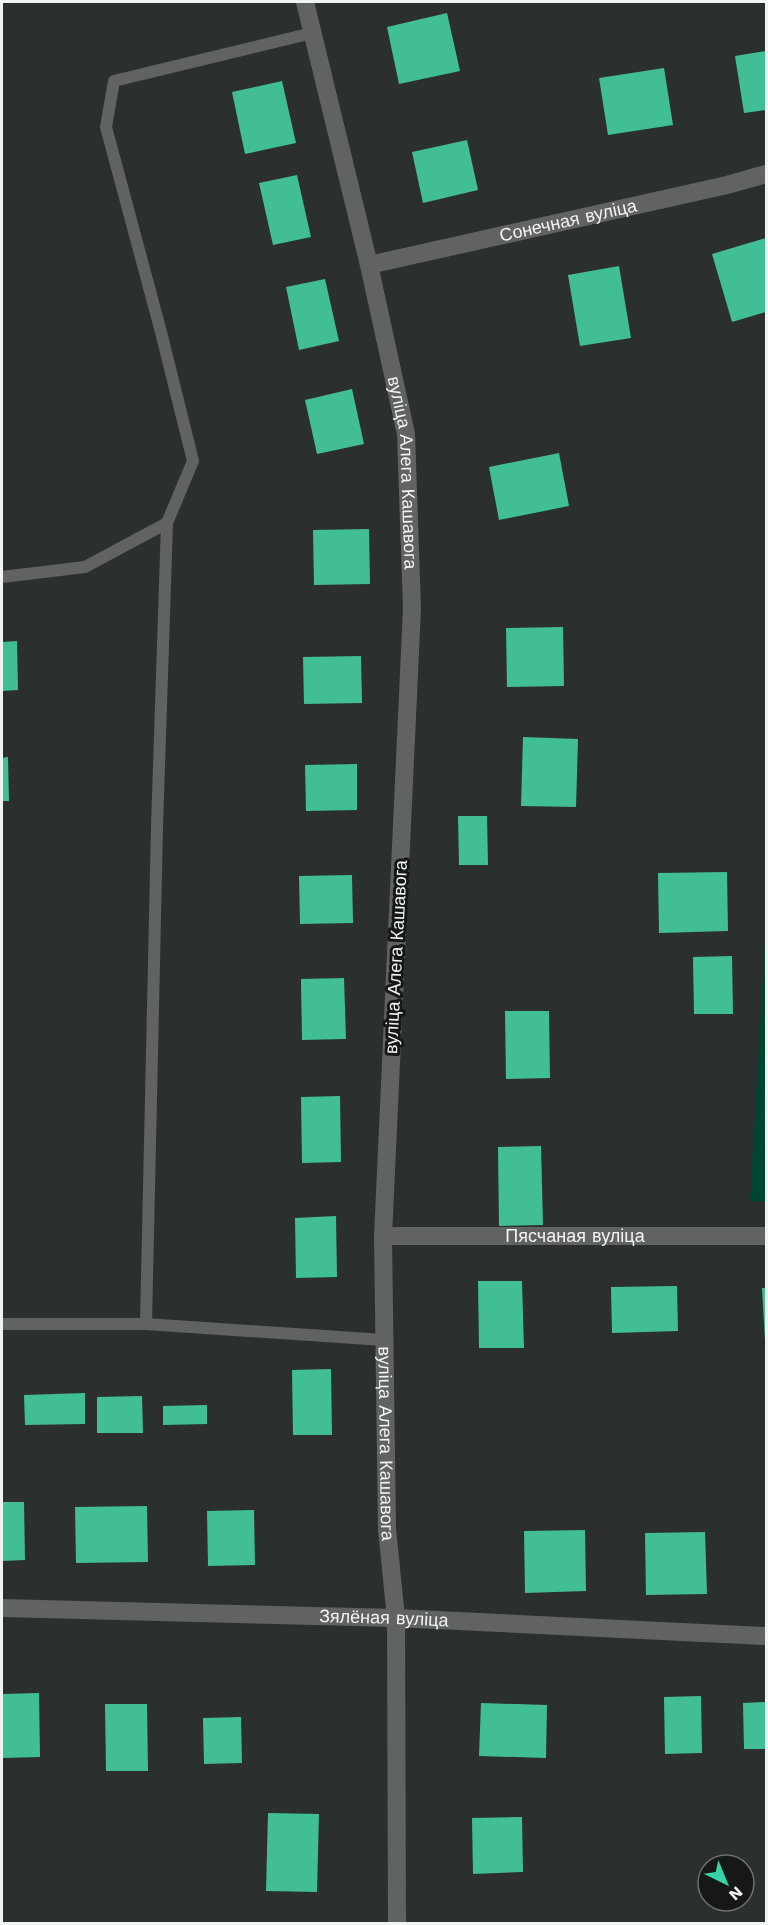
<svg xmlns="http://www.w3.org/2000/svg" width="768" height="1925" font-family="'Work Sans',sans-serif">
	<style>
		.green { fill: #004532 }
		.building { fill: #42be96 }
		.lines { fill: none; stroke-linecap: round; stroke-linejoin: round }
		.lane { stroke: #606362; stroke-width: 12 }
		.street { stroke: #606362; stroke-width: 18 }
		.labels { text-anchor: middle; stroke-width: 6; stroke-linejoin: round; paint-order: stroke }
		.street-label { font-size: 18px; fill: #f0f4f2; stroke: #151817 }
	</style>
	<rect width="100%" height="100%" fill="#2b302e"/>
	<path class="green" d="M766,924V1202L750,1201Z"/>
	<g class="building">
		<path d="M447,13L460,71L399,84L387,27Z"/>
		<path d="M766,51V110L744,113L735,56Z"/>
		<path d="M664,68L673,125L608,135L599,78Z"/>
		<path d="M282,81L296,143L245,154L232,92Z"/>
		<path d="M467,140L478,190L423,203L412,152Z"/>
		<path d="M297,175L311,237L273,245L259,183Z"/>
		<path d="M766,238V312L732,322L712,254Z"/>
		<path d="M619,266L631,338L580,346L568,275Z"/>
		<path d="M325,279L339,341L299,350L286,287Z"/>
		<path d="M352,389L364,444L317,454L305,400Z"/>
		<path d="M559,453L569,506L499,520L489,467Z"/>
		<path d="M369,529L370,584L314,585L313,530Z"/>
		<path d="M563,627L564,686L507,687L506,628Z"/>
		<path d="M17,641L18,690L2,691V642Z"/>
		<path d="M361,656L362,703L304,704L303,657Z"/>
		<path d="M523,737L578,739L576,807L521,806Z"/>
		<path d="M8,757L9,801H2V758Z"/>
		<path d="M357,764V810L306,811L305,765Z"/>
		<path d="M458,816H487L488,865H459Z"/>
		<path d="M727,872L728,931L659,933L658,873Z"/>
		<path d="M352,875L353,923L300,924L299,876Z"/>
		<path d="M732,956L733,1014H694L693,957Z"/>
		<path d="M344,978L346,1039L302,1040L301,979Z"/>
		<path d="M505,1011H549L550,1078L506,1079Z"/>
		<path d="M340,1096L341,1162L302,1163L301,1097Z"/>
		<path d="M541,1146L543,1225L499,1226L498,1147Z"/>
		<path d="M336,1216L337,1277L296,1278L295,1218Z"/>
		<path d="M478,1281H522L524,1348H479Z"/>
		<path d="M677,1286L678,1331L612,1333L611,1287Z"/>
		<path d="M762,1288H766V1340H765Z"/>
		<path d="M331,1369L332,1435H293L292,1370Z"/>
		<path d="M85,1393V1424L25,1425L24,1395Z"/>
		<path d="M142,1396L143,1433H97V1397Z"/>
		<path d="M207,1405V1424L163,1425V1406Z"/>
		<path d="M2,1502H24L25,1560L2,1561Z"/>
		<path d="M147,1506L148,1562L76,1563L75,1507Z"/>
		<path d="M254,1510L255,1565L208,1566L207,1511Z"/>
		<path d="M585,1530L586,1591L525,1593L524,1531Z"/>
		<path d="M705,1532L707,1594L646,1595L645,1533Z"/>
		<path d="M39,1693L40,1757L2,1758V1694Z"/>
		<path d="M701,1696L702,1753L665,1754L664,1697Z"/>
		<path d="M766,1702V1749H744L743,1703Z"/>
		<path d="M481,1703L547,1705L546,1758L479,1756Z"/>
		<path d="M105,1704H147L148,1771H106Z"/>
		<path d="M241,1717L242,1763L204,1764L203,1718Z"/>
		<path d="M268,1813L319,1814L317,1892L266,1891Z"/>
		<path d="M522,1817L523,1872L473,1874L472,1818Z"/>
	</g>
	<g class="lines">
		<g class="lane">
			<path d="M2,577L85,567L167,523L193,461L161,332L106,127L114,81L312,33"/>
			<path d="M2,1324H146L384,1340"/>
			<path d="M146,1324L157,827L167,523"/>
		</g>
		<g class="street">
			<path id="s1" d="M305,2L369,265L406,434L412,608L383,1236L387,1529L396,1618L397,1924"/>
			<path id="s2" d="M369,265L727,185L766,174"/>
			<path id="s3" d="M383,1236H766"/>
			<path id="s4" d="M2,1608L396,1618L766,1636"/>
		</g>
	</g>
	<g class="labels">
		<g class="street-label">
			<text dy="6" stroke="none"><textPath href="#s2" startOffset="204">Сонечная вуліца</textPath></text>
			<text dy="6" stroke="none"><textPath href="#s1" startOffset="482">вуліца Алега Кашавога</textPath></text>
			<text transform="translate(396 957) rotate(-87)" y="6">вуліца Алега Кашавога</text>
			<text dy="6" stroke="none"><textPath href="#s3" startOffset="192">Пясчаная вуліца</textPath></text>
			<text dy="6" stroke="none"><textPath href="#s1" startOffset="1454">вуліца Алега Кашавога</textPath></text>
			<text dy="6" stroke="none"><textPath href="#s4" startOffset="382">Зялёная вуліца</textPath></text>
		</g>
	</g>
	<rect width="768" height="1925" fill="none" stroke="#f0f4f2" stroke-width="6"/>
	<g transform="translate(726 1883) rotate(137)"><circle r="28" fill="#151817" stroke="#6d706f" stroke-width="1.5"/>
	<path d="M0-4.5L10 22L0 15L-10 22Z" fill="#39d4a5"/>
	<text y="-9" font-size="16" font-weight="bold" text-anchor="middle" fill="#f0f4f2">N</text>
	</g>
</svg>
